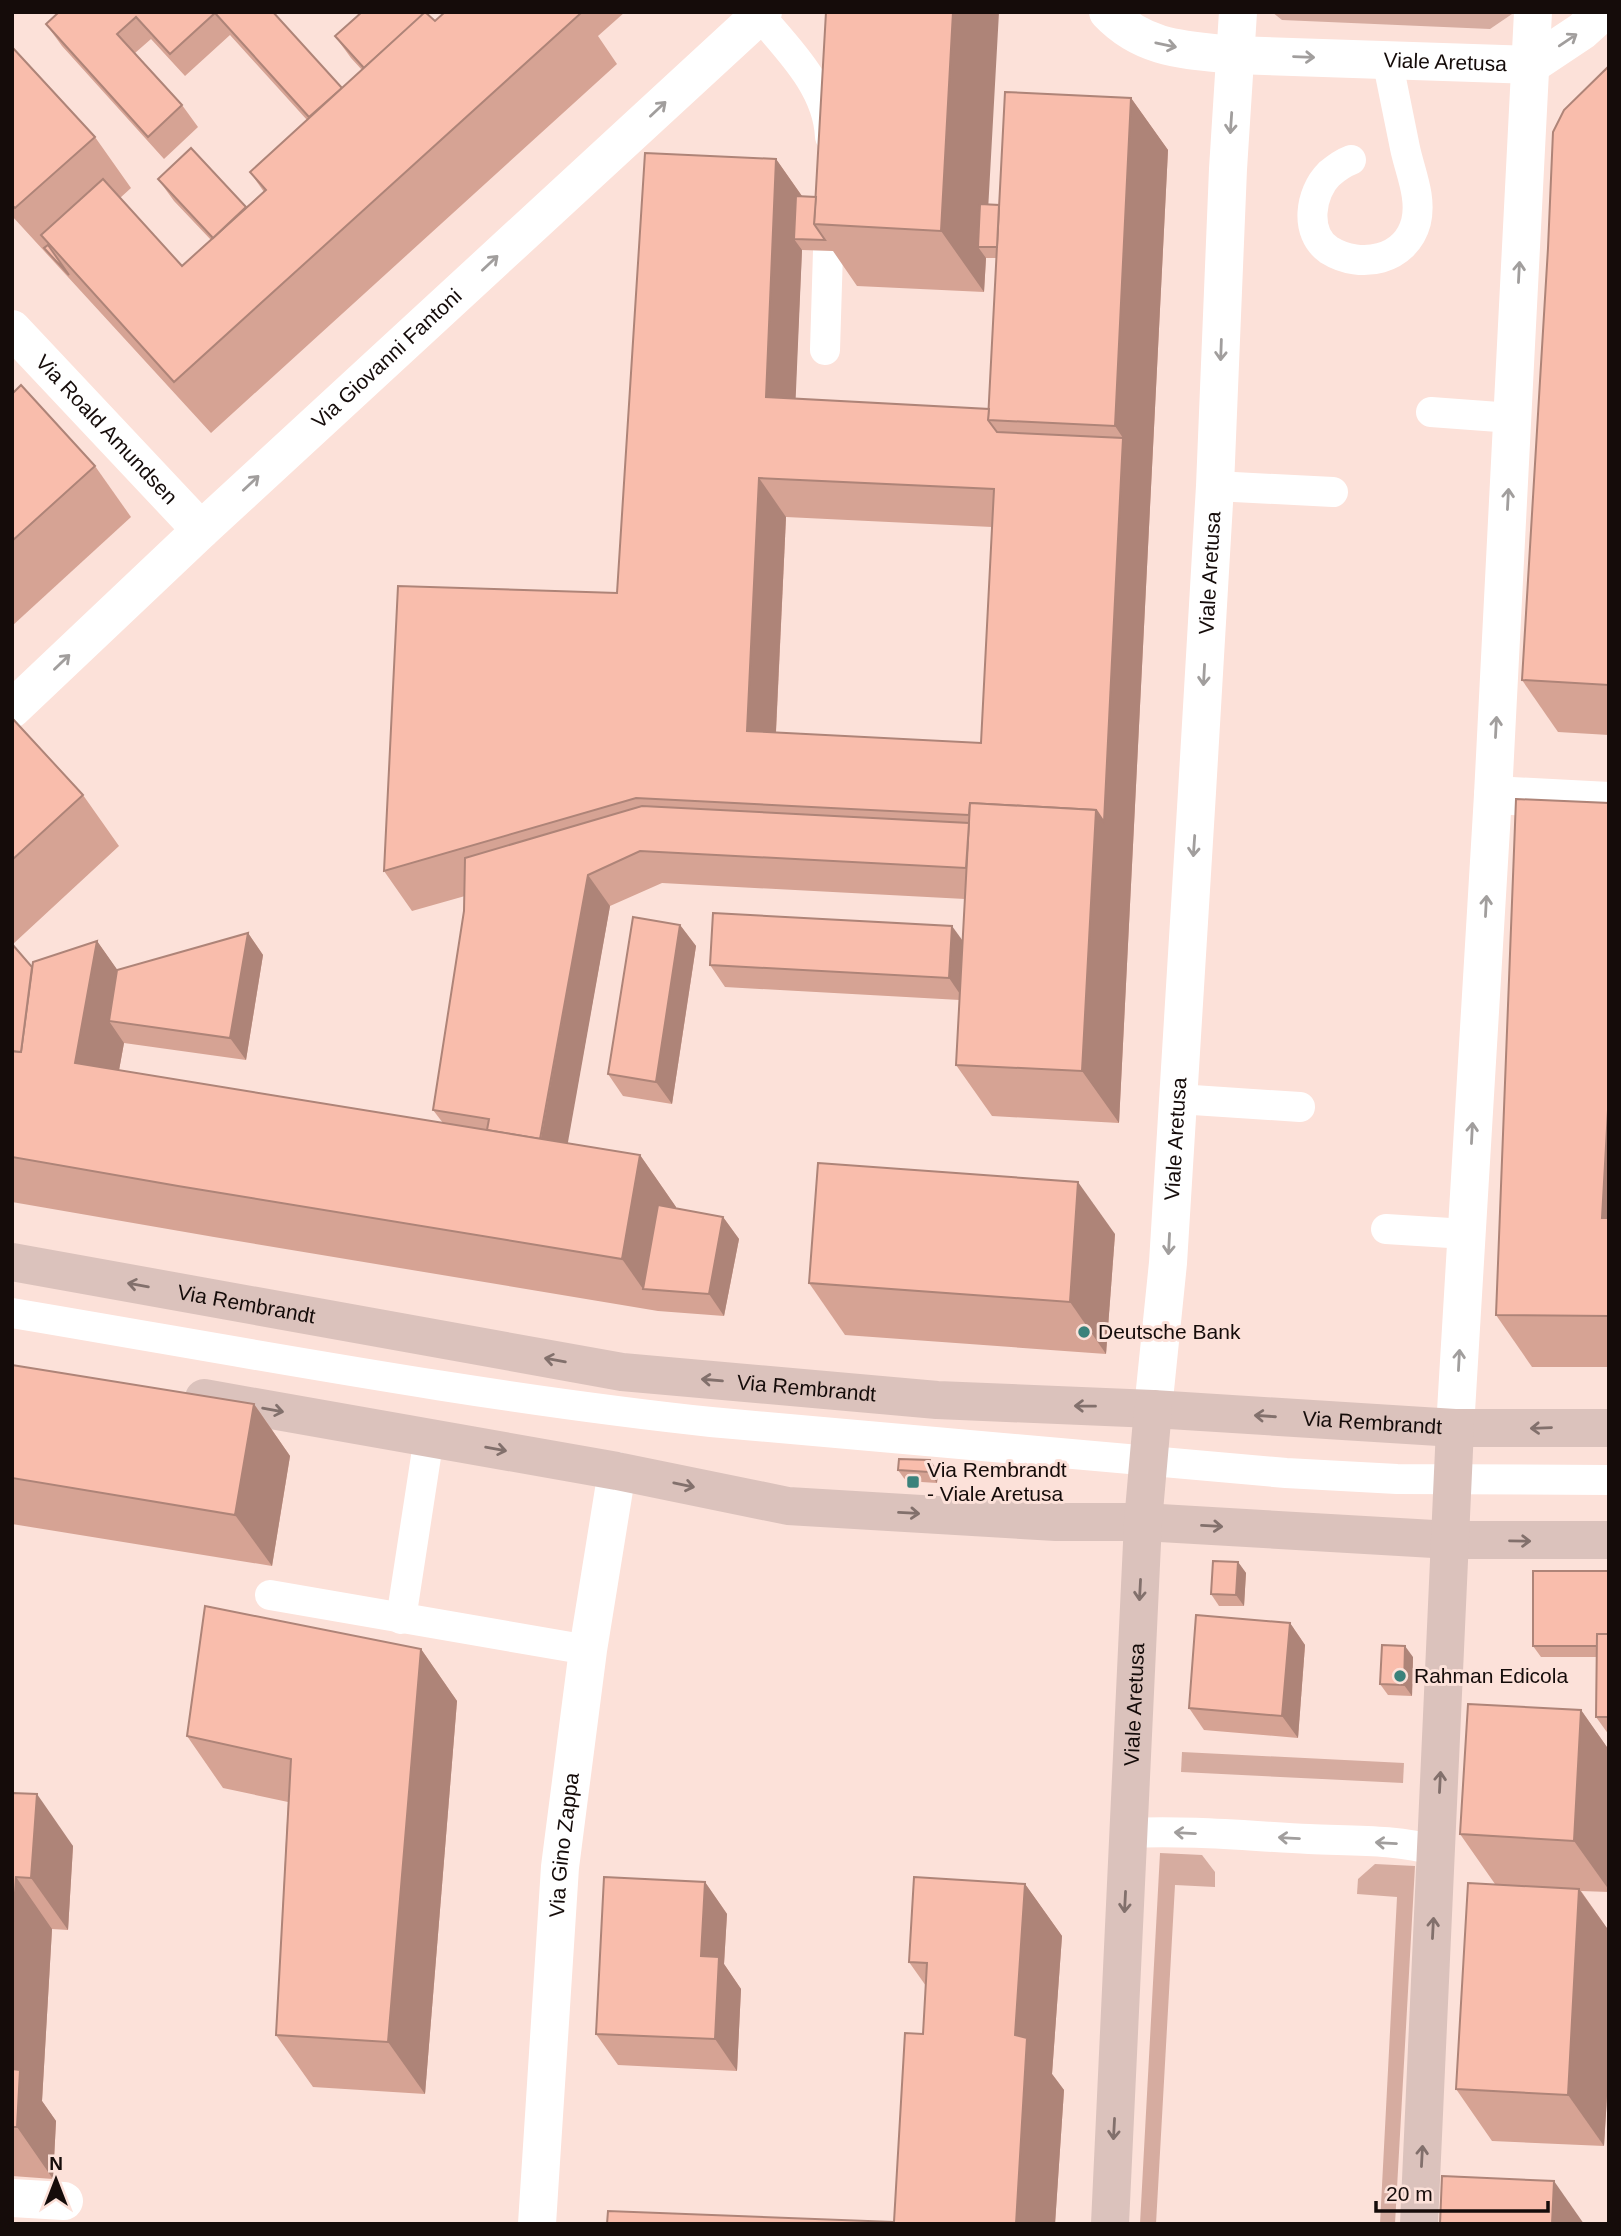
<svg xmlns="http://www.w3.org/2000/svg" width="1621" height="2236" font-family="Helvetica,sans-serif">
	<style>
		.green { fill: #d6aca0 }
		.lines { fill: none; stroke-linecap: round; stroke-linejoin: round }
		.lane { stroke: #fff; stroke-width: 30 }
		.street { stroke: #fff; stroke-width: 38 }
		.secondary { stroke: #dbc2bc; stroke-width: 38 }
		.wall { fill: #d6a394; fill-rule: evenodd }
		.shaded-wall { fill: #ae8478 }
		.building { fill: #f9bdac; stroke: #ae8478; stroke-width: 2; fill-rule: evenodd }
		.oneway { stroke: #a19e9d }
		.oneway2 { stroke: #82706c }
		.poi-dot { fill: #3b827b; stroke: #fce1d9; stroke-width: 2.5 }
		.labels { text-anchor: middle; stroke-width: 6; stroke-linejoin: round; paint-order: stroke }
		.street-label { font-size: 21px; fill: #150c0a; stroke: #fce1d9 }
		.poi-label { font-size: 21px; fill: #150c0a; stroke: #fce1d9; text-anchor: start }
	</style>
	<rect width="100%" height="100%" fill="#fce1d9"/>
	<g class="green">
		<path d="M1272,12H1515L1490,29L1282,20Z"/>
		<path d="M1182,1752L1404,1763L1403,1783L1181,1772Z"/>
		<path d="M1160,1853L1202,1855L1215,1872V1887L1175,1885L1156,2224H1140Z"/>
		<path d="M1375,1864L1415,1866L1395,2224H1380L1397,1897L1357,1894L1358,1879Z"/>
	</g>
	<g class="lines">
		<g class="lane">
			<path d="M760,16C789,50 828,88 830,137"/>
			<path d="M1351,160C1343,163 1336,168 1329,174C1310,193 1304,233 1329,250C1361,270 1406,260 1416,222C1422,197 1410,172 1405,148C1399,119 1393,89 1387,59"/>
			<path d="M825,350L828,251"/>
			<path d="M1431,412L1512,418"/>
			<path d="M1215,486L1333,492"/>
			<path d="M1178,1099L1300,1107"/>
			<path d="M1386,1229L1466,1234"/>
			<path d="M12,1313C244,1352 477,1397 711,1422L1286,1473L1397,1479L1609,1480"/>
			<path d="M270,1595L588,1650"/>
			<path d="M401,1619L429,1437"/>
			<path d="M1128,1833C1188,1830 1249,1836 1309,1839C1351,1841 1396,1839 1437,1851"/>
		</g>
		<g class="street">
			<path id="s1" d="M1108,12C1144,50 1186,50 1235,55L1531,65"/>
			<path d="M1531,65L1582,31L1603,12"/>
			<path id="s2" d="M12,329L201,530"/>
			<path id="s3" d="M12,709L201,530L763,12"/>
			<path d="M1493,795L1609,801"/>
			<path id="s4" d="M1153,1409L1168,1263L1197,792L1215,486L1228,169L1238,12"/>
			<path d="M1455,1428L1493,795L1533,12"/>
			<path d="M12,2198L64,2201"/>
			<path id="s5" d="M537,2224L560,1867L588,1650L617,1471"/>
		</g>
		<g class="secondary">
			<path id="s6" d="M12,1262L622,1372L937,1400L1153,1409L1455,1428H1609"/>
			<path d="M204,1398L617,1471L788,1506L1056,1522H1143L1451,1540H1609"/>
			<path id="s7" d="M1110,2224L1143,1522L1153,1409"/>
			<path d="M1419,2224L1455,1428"/>
		</g>
	</g>
	<g class="wall">
		<path d="M59,12H273L342,88L362,70L351,58L335,36L358,15L357,12H420L423,15L435,21L445,12H625L598,36L617,64L211,433L12,216V47L95,137L131,188L120,198L182,266L211,240L174,201L158,179L246,207L264,192L250,172L307,120L230,35L185,76L151,39L135,53L182,105L198,127L164,159L62,46L46,24Z"/>
		<path d="M1609,66V735L1558,732L1522,680Z"/>
		<path d="M1131,98L1168,150L1119,1123L992,1116L956,1065L960,1000L725,987L710,965L963,941L965,899L662,883L610,906L567,1143L640,1155L676,1207V1208L723,1217L739,1239L724,1316L658,1311L214,1237L12,1202V718L83,795L119,846L12,945L32,967L97,941L117,970L248,933L263,955L246,1060L124,1043L119,1070L443,1123L433,1110L464,911L465,896L412,911L384,871L617,593L776,159L802,196L999,205ZM802,250L833,251L857,286L984,292L986,258H997L989,409L795,399ZM786,517L992,527L981,743L776,733Z"/>
		<path d="M12,394L95,466L131,517L12,626Z"/>
		<path d="M1609,803V1367H1532L1496,1315Z"/>
		<path d="M680,925L696,946L672,1104L623,1096L608,1074Z"/>
		<path d="M1115,1234L1106,1354L845,1335L809,1283Z"/>
		<path d="M12,1365L254,1404L290,1456L272,1566L12,1524Z"/>
		<path d="M898,1470L938,1471L937,1483L906,1481Z"/>
		<path d="M1238,1562L1246,1573L1244,1606H1219L1211,1594Z"/>
		<path d="M1609,1571V1735L1596,1717L1597,1657H1541L1533,1646Z"/>
		<path d="M1290,1623L1305,1645L1298,1738L1204,1730L1189,1708Z"/>
		<path d="M421,1649L457,1701L425,2094L313,2087L276,2035L288,1802L223,1788L187,1736Z"/>
		<path d="M1413,1657L1412,1696L1388,1695L1380,1684Z"/>
		<path d="M1581,1710L1609,1750V1892L1581,1891L1609,1931V2063L1604,2146L1492,2141L1456,2089L1495,1884L1460,1834Z"/>
		<path d="M12,1793L73,1846L68,1930L52,1929L42,2101L56,2121L53,2179L12,2176Z"/>
		<path d="M705,1882L727,1914L724,1964L741,1989L737,2071L618,2065L596,2034Z"/>
		<path d="M1025,1884L1062,1936L1052,2074L1064,2090L1055,2224H607L894,2222L923,2034L926,1986L909,1962Z"/>
	</g>
	<g class="shaded-wall">
		<path d="M953,12H999L986,247H978L986,258L984,292L941,231Z"/>
		<path d="M1131,98L1168,150L1119,1123L1082,1071L1096,810L1123,438L1115,426Z"/>
		<path d="M776,159L804,199L794,239L802,250L794,437L766,397Z"/>
		<path d="M759,478L786,517L774,771L747,731Z"/>
		<path d="M588,875L610,906L560,1187L538,1155Z"/>
		<path d="M680,925L696,946L672,1104L656,1082Z"/>
		<path d="M952,926L968,948L964,1000L949,978Z"/>
		<path d="M248,933L263,955L246,1060L230,1038Z"/>
		<path d="M97,941L133,992L109,1021L124,1043L111,1114L75,1063Z"/>
		<path d="M1609,1092V1228L1602,1218Z"/>
		<path d="M640,1155L676,1207L662,1290L643,1289L622,1259Z"/>
		<path d="M1078,1182L1115,1234L1106,1354L1070,1302Z"/>
		<path d="M723,1217L739,1239L724,1316L709,1294Z"/>
		<path d="M254,1404L290,1456L272,1566L235,1515Z"/>
		<path d="M930,1460L938,1471L937,1483L929,1472Z"/>
		<path d="M1238,1562L1246,1573L1244,1606L1236,1595Z"/>
		<path d="M1290,1623L1305,1645L1298,1738L1282,1716Z"/>
		<path d="M1405,1646L1413,1657L1412,1696L1404,1685Z"/>
		<path d="M421,1649L457,1701L425,2094L388,2042Z"/>
		<path d="M1581,1710L1609,1750V1890L1574,1841Z"/>
		<path d="M37,1794L73,1846L68,1930L31,1878Z"/>
		<path d="M16,1877L52,1929L42,2101L56,2121L53,2179L17,2127L12,2079V1940Z"/>
		<path d="M705,1882L727,1914L724,1964L741,1989L737,2071L715,2039L701,1956Z"/>
		<path d="M1025,1884L1062,1936L1052,2074L1064,2090L1055,2224H1016L1015,2035Z"/>
		<path d="M1579,1889L1609,1931V2063L1604,2146L1568,2095Z"/>
		<path d="M1554,2181L1584,2224H1552Z"/>
	</g>
	<g class="building">
		<path d="M59,12H273L342,88L309,117L215,13L170,54L136,17L117,34L182,105L148,137L46,24Z"/>
		<path d="M362,12H420L423,15L364,68L335,36Z"/>
		<path d="M425,12L435,21L445,12L581,13L174,382L41,235L103,179L182,266L266,190L250,172Z"/>
		<path d="M826,12H953L941,231L814,224Z"/>
		<path d="M12,47L95,137L15,208L12,205Z"/>
		<path d="M1609,66V685L1522,680L1548,248L1553,132L1564,110Z"/>
		<path d="M1005,92L1131,98L1115,426L988,420Z"/>
		<path d="M191,148L246,207L213,238L158,179Z"/>
		<path d="M645,153L776,159L766,397L989,409L988,420L997,432L1123,438L1104,822L1096,810L970,803L969,815L636,798L384,871L398,586L617,593ZM759,478L994,489L981,743L747,731Z"/>
		<path d="M796,196L816,197L814,224L825,240L794,239Z"/>
		<path d="M980,204L999,205L997,247H978Z"/>
		<path d="M48,245L69,275L44,248Z"/>
		<path d="M21,385L95,466L12,541V394Z"/>
		<path d="M12,718L83,795L12,860Z"/>
		<path d="M1516,799L1609,803V1092L1602,1218H1609V1316L1496,1315Z"/>
		<path d="M970,803L1096,810L1082,1071L956,1065Z"/>
		<path d="M642,806L969,823L966,868L640,851L588,875L540,1139L487,1130L489,1119L433,1110L464,911L465,858Z"/>
		<path d="M713,913L952,926L949,978L710,965Z"/>
		<path d="M633,917L680,925L656,1082L608,1074Z"/>
		<path d="M248,933L230,1038L109,1021L117,970Z"/>
		<path d="M97,941L75,1063L640,1155L622,1259L178,1186L12,1157V1051L21,1052L33,962Z"/>
		<path d="M12,944L32,967L21,1052L12,1051Z"/>
		<path d="M818,1163L1078,1182L1070,1302L809,1283Z"/>
		<path d="M658,1205L723,1217L709,1294L643,1289Z"/>
		<path d="M12,1365L254,1404L235,1515L12,1478Z"/>
		<path d="M899,1459L930,1460L929,1472L898,1470Z"/>
		<path d="M1213,1561L1238,1562L1236,1595L1211,1594Z"/>
		<path d="M1533,1571H1609V1634H1597V1646H1533Z"/>
		<path d="M205,1606L421,1649L388,2042L276,2035L291,1759L187,1736Z"/>
		<path d="M1196,1615L1290,1623L1282,1716L1189,1708Z"/>
		<path d="M1597,1634H1609V1717H1596Z"/>
		<path d="M1382,1645L1405,1646L1404,1685L1380,1684Z"/>
		<path d="M1468,1704L1581,1710L1574,1841L1460,1834Z"/>
		<path d="M12,1793L37,1794L31,1878L16,1877L12,1940Z"/>
		<path d="M604,1877L705,1882L701,1956L719,1957L715,2039L596,2034Z"/>
		<path d="M914,1877L1025,1884L1015,2035L1027,2038L1016,2224H607L608,2211L894,2222L905,2033L923,2034L927,1963L909,1962Z"/>
		<path d="M1468,1883L1579,1889L1568,2095L1456,2089Z"/>
		<path d="M12,2069L20,2070L17,2127H12Z"/>
		<path d="M1442,2176L1554,2181L1552,2224H1440Z"/>
	</g>
	<defs><path id="oneway-shaft" d="M-6 0H5M1.5-3L5.5 0L1.5 3" fill="none" stroke-width="1.6" stroke-linecap="round" stroke-linejoin="round" transform="scale(1.75)"/></defs>
	<g class="oneway">
		<use href="#oneway-shaft" transform="translate(1568 40) rotate(-34)"/>
		<use href="#oneway-shaft" transform="translate(1166 45) rotate(12)"/>
		<use href="#oneway-shaft" transform="translate(1304 57) rotate(2)"/>
		<use href="#oneway-shaft" transform="translate(658 109) rotate(-43)"/>
		<use href="#oneway-shaft" transform="translate(1231 123) rotate(94)"/>
		<use href="#oneway-shaft" transform="translate(490 263) rotate(-43)"/>
		<use href="#oneway-shaft" transform="translate(1519 272) rotate(-87)"/>
		<use href="#oneway-shaft" transform="translate(1221 350) rotate(92)"/>
		<use href="#oneway-shaft" transform="translate(251 483) rotate(-43)"/>
		<use href="#oneway-shaft" transform="translate(1508 499) rotate(-87)"/>
		<use href="#oneway-shaft" transform="translate(62 662) rotate(-44)"/>
		<use href="#oneway-shaft" transform="translate(1204 675) rotate(93)"/>
		<use href="#oneway-shaft" transform="translate(1496 727) rotate(-87)"/>
		<use href="#oneway-shaft" transform="translate(1194 846) rotate(94)"/>
		<use href="#oneway-shaft" transform="translate(1486 906) rotate(-87)"/>
		<use href="#oneway-shaft" transform="translate(1472 1133) rotate(-87)"/>
		<use href="#oneway-shaft" transform="translate(1169 1244) rotate(93)"/>
		<use href="#oneway-shaft" transform="translate(1459 1360) rotate(-87)"/>
		<use href="#oneway-shaft" transform="translate(1185 1833) rotate(-177)"/>
		<use href="#oneway-shaft" transform="translate(1289 1838) rotate(-177)"/>
		<use href="#oneway-shaft" transform="translate(1386 1843) rotate(-177)"/>
	</g>
	<g class="oneway2">
		<use href="#oneway-shaft" transform="translate(138 1285) rotate(-170)"/>
		<use href="#oneway-shaft" transform="translate(555 1360) rotate(-170)"/>
		<use href="#oneway-shaft" transform="translate(712 1380) rotate(-175)"/>
		<use href="#oneway-shaft" transform="translate(1085 1406) rotate(-179)"/>
		<use href="#oneway-shaft" transform="translate(273 1410) rotate(10)"/>
		<use href="#oneway-shaft" transform="translate(1265 1416) rotate(-176)"/>
		<use href="#oneway-shaft" transform="translate(1541 1428) rotate(178)"/>
		<use href="#oneway-shaft" transform="translate(496 1449) rotate(10)"/>
		<use href="#oneway-shaft" transform="translate(684 1485) rotate(12)"/>
		<use href="#oneway-shaft" transform="translate(909 1513) rotate(3)"/>
		<use href="#oneway-shaft" transform="translate(1212 1526) rotate(3)"/>
		<use href="#oneway-shaft" transform="translate(1520 1541) rotate(1)"/>
		<use href="#oneway-shaft" transform="translate(1140 1590) rotate(93)"/>
		<use href="#oneway-shaft" transform="translate(1440 1782) rotate(-87)"/>
		<use href="#oneway-shaft" transform="translate(1125 1902) rotate(93)"/>
		<use href="#oneway-shaft" transform="translate(1433 1928) rotate(-87)"/>
		<use href="#oneway-shaft" transform="translate(1114 2129) rotate(93)"/>
		<use href="#oneway-shaft" transform="translate(1422 2156) rotate(-87)"/>
	</g>
	<g class="poi-dot">
		<circle cx="1084" cy="1332" r="7"/>
		<rect x="906" y="1475" width="14" height="14" rx="3.5"/>
		<circle cx="1400" cy="1676" r="7"/>
	</g>
	<g class="labels">
		<g class="street-label">
			<text dy="7" stroke="none"><textPath href="#s1" startOffset="348">Viale Aretusa</textPath></text>
			<text dy="7" stroke="none"><textPath href="#s3" startOffset="513">Via Giovanni Fantoni</textPath></text>
			<text dy="7" stroke="none"><textPath href="#s2" startOffset="138">Via Roald Amundsen</textPath></text>
			<text dy="7" stroke="none"><textPath href="#s4" startOffset="838">Viale Aretusa</textPath></text>
			<text dy="7" stroke="none"><textPath href="#s4" startOffset="271">Viale Aretusa</textPath></text>
			<text dy="7" stroke="none"><textPath href="#s6" startOffset="238">Via Rembrandt</textPath></text>
			<text dy="7" stroke="none"><textPath href="#s6" startOffset="805">Via Rembrandt</textPath></text>
			<text dy="7" stroke="none"><textPath href="#s6" startOffset="1372">Via Rembrandt</textPath></text>
			<text dy="7" stroke="none"><textPath href="#s7" startOffset="520">Viale Aretusa</textPath></text>
			<text dy="7" stroke="none"><textPath href="#s5" startOffset="380">Via Gino Zappa</textPath></text>
		</g>
		<g class="poi-label">
			<text x="1098" y="1339">Deutsche Bank</text>
			<text x="927" y="1477">Via Rembrandt<tspan x="927" dy="24">- Viale Aretusa</tspan></text>
			<text x="1414" y="1683">Rahman Edicola</text>
		</g>
	</g>
	<rect width="1621" height="2236" fill="none" stroke="#150c0a" stroke-width="28"/>
	<g transform="translate(56 2180)" stroke="#fce1d9" stroke-width="5" paint-order="stroke">
	<path d="M0-5L12 26L0 18L-12 26Z" fill="#150c0a"/>
	<text y="-10" font-size="19" font-weight="bold" text-anchor="middle" fill="#150c0a">N</text>
	</g>
	<path d="M1376 2201v10h172v-10" fill="none" stroke="#150c0a" stroke-width="3.5"/>
	<text x="1386" y="2201" font-size="21" fill="#150c0a" stroke="#fce1d9" stroke-width="5" paint-order="stroke">20 m</text>
</svg>
